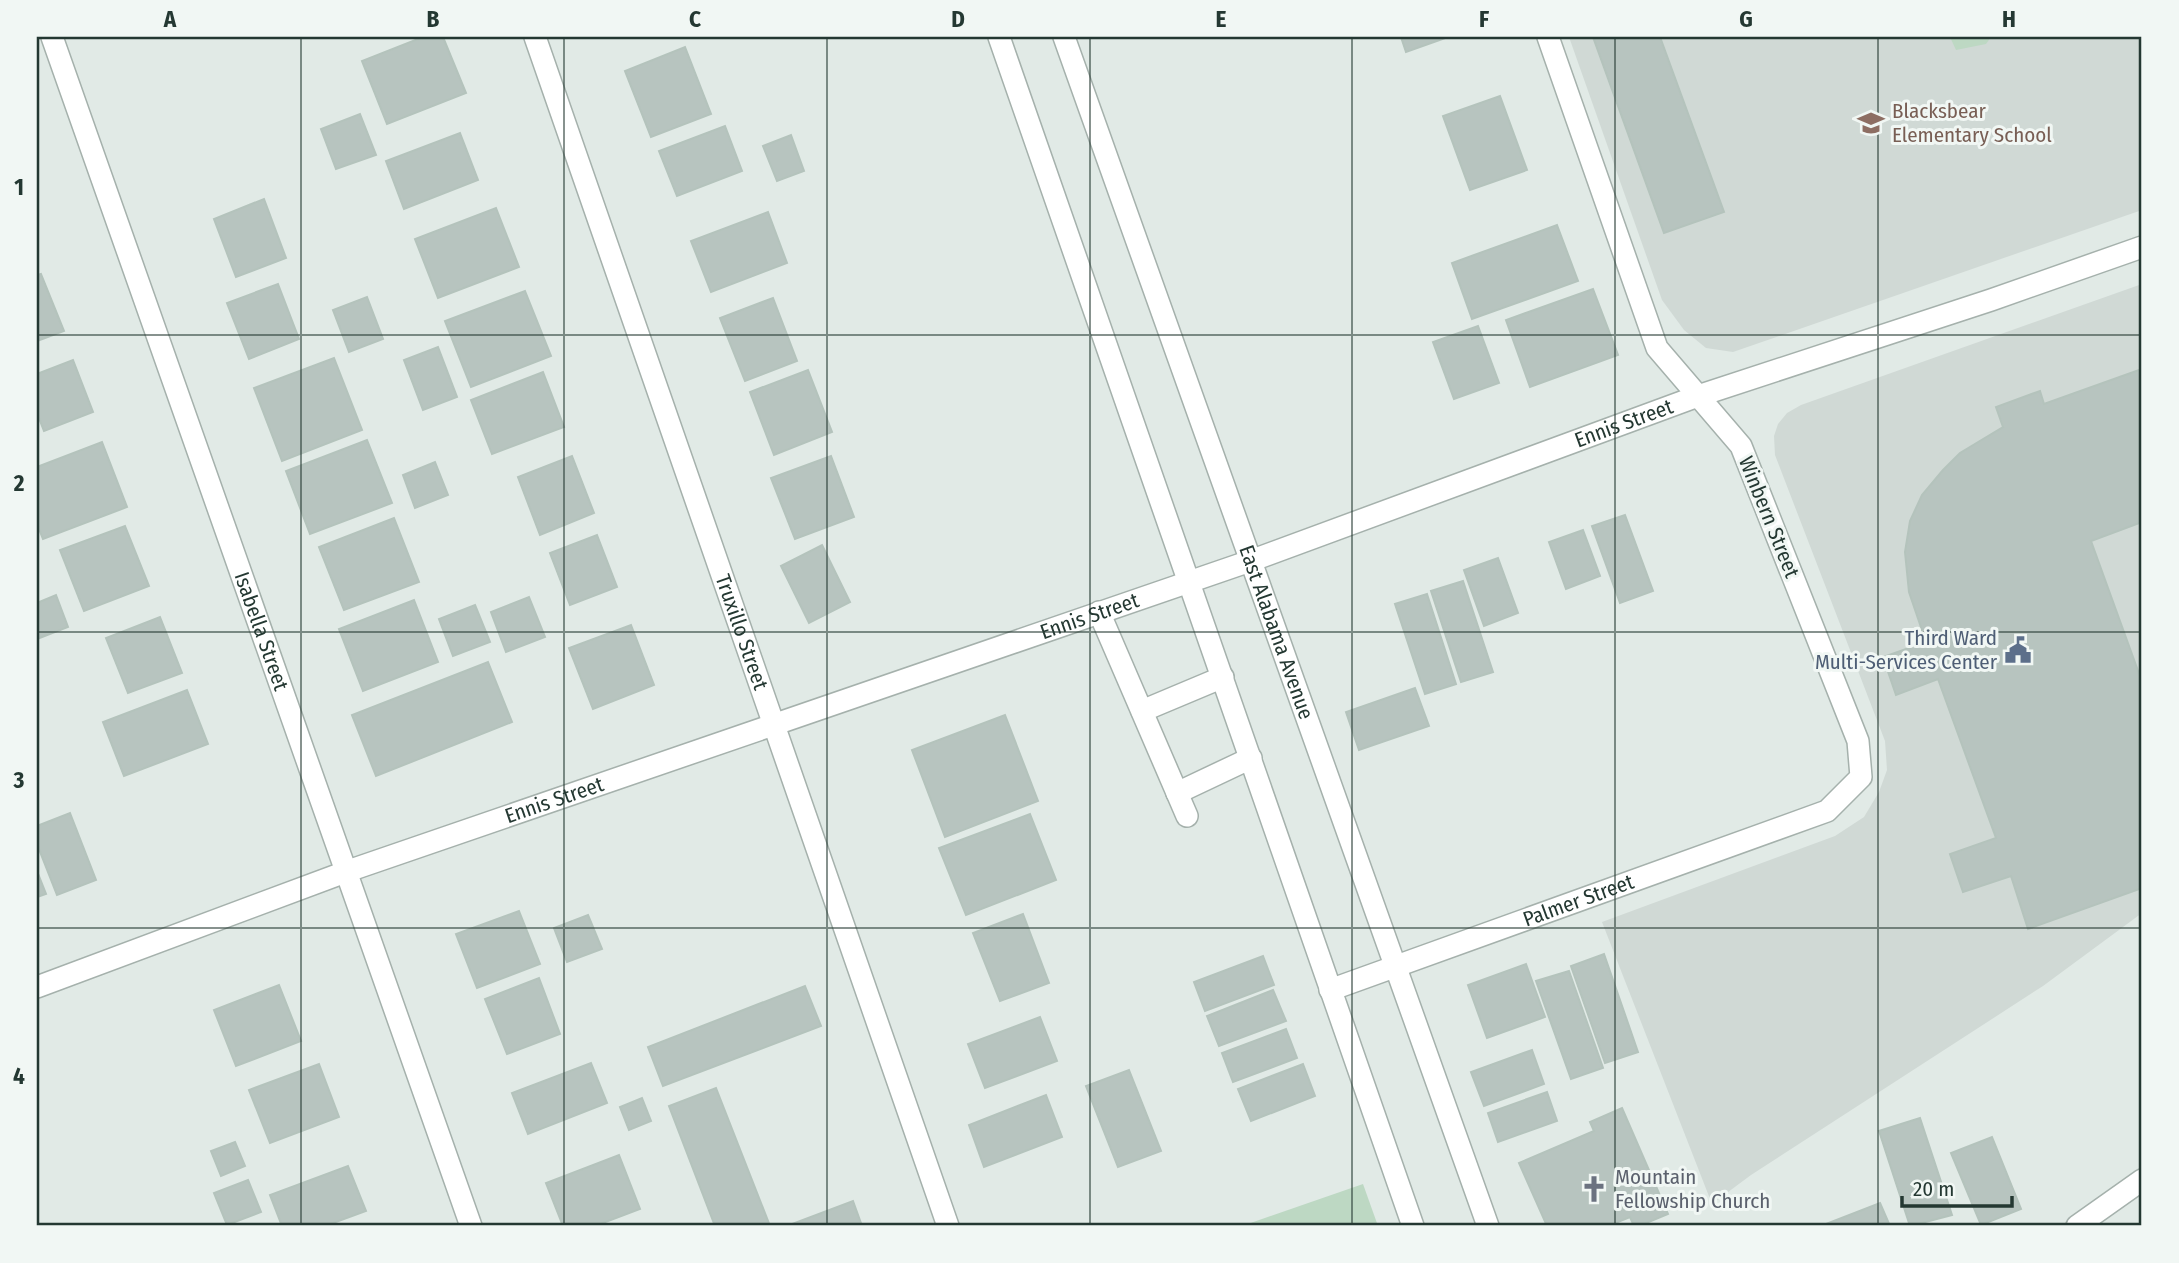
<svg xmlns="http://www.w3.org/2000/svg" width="2179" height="1263" font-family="'Fira Sans Condensed',sans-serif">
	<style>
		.built { fill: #d0d9d5 }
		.green { fill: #bdd8c3 }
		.building { fill: #b7c4bf; stroke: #b4c3bc; stroke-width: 2 }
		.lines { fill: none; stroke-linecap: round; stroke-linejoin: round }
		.minor-casing { stroke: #a5b1ac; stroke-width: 24 }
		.minor { stroke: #fff; stroke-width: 21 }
		.grid { fill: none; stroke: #243832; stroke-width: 2; stroke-opacity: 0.55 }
		.labels { text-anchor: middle; stroke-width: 6; stroke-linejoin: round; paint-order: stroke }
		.education-label { font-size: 21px; fill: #785e54; stroke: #f1f7f4; text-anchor: start }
		.street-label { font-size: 21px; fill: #243832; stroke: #f1f7f4 }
		.service-label { font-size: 21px; fill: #4e5e75; stroke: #f1f7f4; text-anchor: end }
		.worship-label { font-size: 21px; fill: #5b616d; stroke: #f1f7f4; text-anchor: start }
		.neatline { fill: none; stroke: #243832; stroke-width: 2.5 }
		.grid-label { font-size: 23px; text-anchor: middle; font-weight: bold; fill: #243832 }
	</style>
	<rect width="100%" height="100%" fill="#e1eae6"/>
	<g class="built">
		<path d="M1569,37H2142V210L1733,352L1706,348L1684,330L1662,300Z"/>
		<path d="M2142,284V913L2043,986L1751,1175L1712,1204L1602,922L1835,836L1864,817L1879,792L1887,770L1885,741L1775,455L1774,436L1778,424L1787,413L1801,405Z"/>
	</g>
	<g class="green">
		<path d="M1950,37H1991L1986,44L1956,50Z"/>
		<path d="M1363,1184L1378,1226H1242Z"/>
	</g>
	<g class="building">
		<path d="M423,37H443L466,93L387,124L362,61Z"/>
		<path d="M1401,37H1448L1406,52Z"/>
		<path d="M1593,37H1660L1724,212L1664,233Z"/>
		<path d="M685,47L711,114L651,137L625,71Z"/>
		<path d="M1500,96L1527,170L1470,190L1443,116Z"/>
		<path d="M360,114L376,155L336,169L321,129Z"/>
		<path d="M725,126L742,171L677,196L659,151Z"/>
		<path d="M460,133L478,180L404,209L386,161Z"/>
		<path d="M791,135L804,171L777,181L763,146Z"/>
		<path d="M264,199L286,258L236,277L214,219Z"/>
		<path d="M496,208L519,267L438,298L415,239Z"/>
		<path d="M768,212L787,263L711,292L691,241Z"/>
		<path d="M1557,225L1578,281L1472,319L1452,263Z"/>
		<path d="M41,274L64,331L37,341V275Z"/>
		<path d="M278,284L299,339L249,359L227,303Z"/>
		<path d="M1593,289L1618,355L1530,387L1506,320Z"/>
		<path d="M525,291L551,356L471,387L445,321Z"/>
		<path d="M367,297L383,339L349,352L333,310Z"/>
		<path d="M773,298L797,361L745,381L720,318Z"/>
		<path d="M1478,326L1499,383L1454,399L1433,342Z"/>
		<path d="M438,347L457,397L423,410L404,360Z"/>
		<path d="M334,358L362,430L282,461L254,388Z"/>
		<path d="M73,360L93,412L44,431L37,413V374Z"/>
		<path d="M2142,369V522L2091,541L2142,682V888L2028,929L2011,876L1963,892L1950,854L1996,838L1938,679L1896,695L1883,657L1926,642L1909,592L1905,552L1910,521L1922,495L1943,470L1960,453L2003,427L1996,407L2040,391L2044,404Z"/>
		<path d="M808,370L832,432L774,455L750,392Z"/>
		<path d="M543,372L564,427L492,454L471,400Z"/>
		<path d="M367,440L392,503L310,534L286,471Z"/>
		<path d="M102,442L127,507L43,539L37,524V467Z"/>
		<path d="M572,456L594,513L540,535L518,477Z"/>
		<path d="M831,456L854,517L795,539L771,478Z"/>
		<path d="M435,462L448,495L415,508L403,475Z"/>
		<path d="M1625,515L1653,591L1620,603L1592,526Z"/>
		<path d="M394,518L419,582L344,610L319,547Z"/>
		<path d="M125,526L149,586L84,611L60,550Z"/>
		<path d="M1583,530L1600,576L1566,589L1549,542Z"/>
		<path d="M597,535L617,587L570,605L550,553Z"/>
		<path d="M822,545L850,602L809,623L781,566Z"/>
		<path d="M1498,558L1518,613L1484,626L1464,570Z"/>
		<path d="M1463,581L1493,672L1461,682L1431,591Z"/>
		<path d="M1427,594L1456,684L1425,694L1395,604Z"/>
		<path d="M56,595L68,627L37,639V603Z"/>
		<path d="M529,597L545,637L506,652L491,612Z"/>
		<path d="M414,600L438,662L363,691L339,629Z"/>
		<path d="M475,605L490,642L453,656L439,619Z"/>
		<path d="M160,617L182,673L128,693L106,638Z"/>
		<path d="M631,625L654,685L593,709L569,648Z"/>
		<path d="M488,662L512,722L376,776L352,715Z"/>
		<path d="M1415,688L1429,726L1359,750L1346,712Z"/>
		<path d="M187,690L208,744L124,776L103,722Z"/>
		<path d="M1005,715L1038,801L945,837L912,750Z"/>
		<path d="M70,813L96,880L57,895L37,844V826Z"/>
		<path d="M1030,814L1056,880L966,915L939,848Z"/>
		<path d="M37,871L46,894L37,897Z"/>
		<path d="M519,911L540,964L477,988L456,934Z"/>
		<path d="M1023,914L1049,983L1000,1001L973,933Z"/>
		<path d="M588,915L602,949L567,962L554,928Z"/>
		<path d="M1604,954L1638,1052L1605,1063L1571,966Z"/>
		<path d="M1263,956L1274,985L1205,1011L1194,982Z"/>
		<path d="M1526,964L1545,1017L1487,1038L1468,985Z"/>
		<path d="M1569,971L1603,1068L1571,1079L1536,981Z"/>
		<path d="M539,978L560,1034L507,1054L485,999Z"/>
		<path d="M279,985L301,1041L236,1066L214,1010Z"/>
		<path d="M805,986L821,1026L663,1086L648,1047Z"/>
		<path d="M1273,990L1286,1021L1219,1046L1207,1016Z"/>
		<path d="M1040,1017L1057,1061L985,1088L968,1044Z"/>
		<path d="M1286,1029L1297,1058L1233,1082L1222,1053Z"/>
		<path d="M1532,1050L1544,1084L1484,1106L1471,1072Z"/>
		<path d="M591,1063L607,1103L528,1134L512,1093Z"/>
		<path d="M319,1064L339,1117L270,1143L249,1090Z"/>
		<path d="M1303,1064L1315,1096L1251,1121L1238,1089Z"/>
		<path d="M1129,1070L1161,1151L1118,1167L1086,1086Z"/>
		<path d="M716,1088L770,1226H715L669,1106Z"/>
		<path d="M1547,1092L1557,1121L1498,1142L1488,1113Z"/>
		<path d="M1046,1095L1062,1137L984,1167L969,1125Z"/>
		<path d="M642,1098L651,1121L629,1130L620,1107Z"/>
		<path d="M1622,1108L1668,1214L1639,1226H1634L1630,1217L1608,1226H1547L1519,1163L1594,1131L1590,1122Z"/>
		<path d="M1920,1118L1952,1215L1910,1226L1879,1131Z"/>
		<path d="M1992,1137L2021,1209L1981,1225L1951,1153Z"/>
		<path d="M235,1142L245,1166L221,1176L211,1151Z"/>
		<path d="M619,1155L640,1209L595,1226H563L546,1183Z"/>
		<path d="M348,1166L366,1211L325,1226H282L270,1195Z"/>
		<path d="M248,1180L261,1212L227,1225L214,1193Z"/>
		<path d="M853,1201L862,1226H787Z"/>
		<path d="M1880,1203L1890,1226H1821Z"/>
	</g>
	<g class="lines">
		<defs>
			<g id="minor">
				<path id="s1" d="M52,37L471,1226"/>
				<path id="s2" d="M535,37L948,1226"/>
				<path d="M999,37L1413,1226"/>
				<path id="s3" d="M1064,37L1488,1226"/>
				<path d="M1099,612L1187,816"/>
				<path d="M1142,711L1223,677"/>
				<path d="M1177,793L1251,758"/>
				<path id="s4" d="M37,987L348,871L1253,560L1698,396L1991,300L2142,247"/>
				<path id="s5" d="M1330,990L1827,811L1861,777L1858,741L1741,446L1657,348L1548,37"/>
				<path d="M2077,1226L2142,1180"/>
			</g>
		</defs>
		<use href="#minor" class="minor-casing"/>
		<use href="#minor" class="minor"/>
	</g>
	<path class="grid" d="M301,37V1226M564,37V1226M827,37V1226M1090,37V1226M1352,37V1226M1615,37V1226M1878,37V1226M37,335H2142M37,632H2142M37,928H2142"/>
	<defs>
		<symbol id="school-bare" viewBox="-9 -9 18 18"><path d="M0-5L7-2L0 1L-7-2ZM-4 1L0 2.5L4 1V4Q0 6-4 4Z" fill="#8d6e63" stroke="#f1f7f4" stroke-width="2.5" paint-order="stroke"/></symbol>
		<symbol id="civic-bare" viewBox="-9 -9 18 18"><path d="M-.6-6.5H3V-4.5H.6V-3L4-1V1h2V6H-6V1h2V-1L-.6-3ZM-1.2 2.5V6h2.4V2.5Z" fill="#5c6f8a" stroke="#f1f7f4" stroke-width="2.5" paint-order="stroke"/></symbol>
		<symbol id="church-bare" viewBox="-9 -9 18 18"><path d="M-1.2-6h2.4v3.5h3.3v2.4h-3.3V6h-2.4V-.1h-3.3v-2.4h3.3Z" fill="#6b7280" stroke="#f1f7f4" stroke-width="2.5" paint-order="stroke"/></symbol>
	</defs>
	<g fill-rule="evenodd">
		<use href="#school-bare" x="1852" y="104" width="38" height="38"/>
		<use href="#civic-bare" x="1999" y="631" width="38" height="38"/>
		<use href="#church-bare" x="1575" y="1170" width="38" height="38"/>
	</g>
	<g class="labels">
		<g class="education-label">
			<text x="1892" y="118">Blacksbear<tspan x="1892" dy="24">Elementary School</tspan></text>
		</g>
		<g class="street-label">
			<text dy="7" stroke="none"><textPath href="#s4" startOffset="1684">Ennis Street</textPath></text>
			<text transform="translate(1769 517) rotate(68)" y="7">Winbern Street</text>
			<text dy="7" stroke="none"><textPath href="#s4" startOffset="1116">Ennis Street</textPath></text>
			<text dy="7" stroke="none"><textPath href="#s1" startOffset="630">Isabella Street</textPath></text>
			<text dy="7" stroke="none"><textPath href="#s3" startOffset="632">East Alabama Avenue</textPath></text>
			<text dy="7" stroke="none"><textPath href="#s2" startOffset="630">Truxillo Street</textPath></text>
			<text dy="7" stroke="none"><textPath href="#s4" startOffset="550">Ennis Street</textPath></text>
			<text dy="7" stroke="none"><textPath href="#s5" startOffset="264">Palmer Street</textPath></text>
		</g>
		<g class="service-label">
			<text x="1997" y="645">Third Ward<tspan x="1997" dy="24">Multi-Services Center</tspan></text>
		</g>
		<g class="worship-label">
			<text x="1615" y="1184">Mountain<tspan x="1615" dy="24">Fellowship Church</tspan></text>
		</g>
	</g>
	<rect width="2179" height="1263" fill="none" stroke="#f1f7f4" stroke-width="77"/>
	<path d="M1902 1196v10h110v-10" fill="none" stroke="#243832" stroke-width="3.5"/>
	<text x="1913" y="1196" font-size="21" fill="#243832" stroke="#f1f7f4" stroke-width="5" paint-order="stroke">20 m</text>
	<rect x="38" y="38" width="2102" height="1186" class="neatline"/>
	<g class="grid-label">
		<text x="170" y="27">A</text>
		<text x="433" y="27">B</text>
		<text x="695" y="27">C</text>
		<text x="958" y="27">D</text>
		<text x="1221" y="27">E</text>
		<text x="1484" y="27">F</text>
		<text x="1746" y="27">G</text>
		<text x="2009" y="27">H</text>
		<text x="19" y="195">1</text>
		<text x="19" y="491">2</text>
		<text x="19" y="788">3</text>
		<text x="19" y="1084">4</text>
	</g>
</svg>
